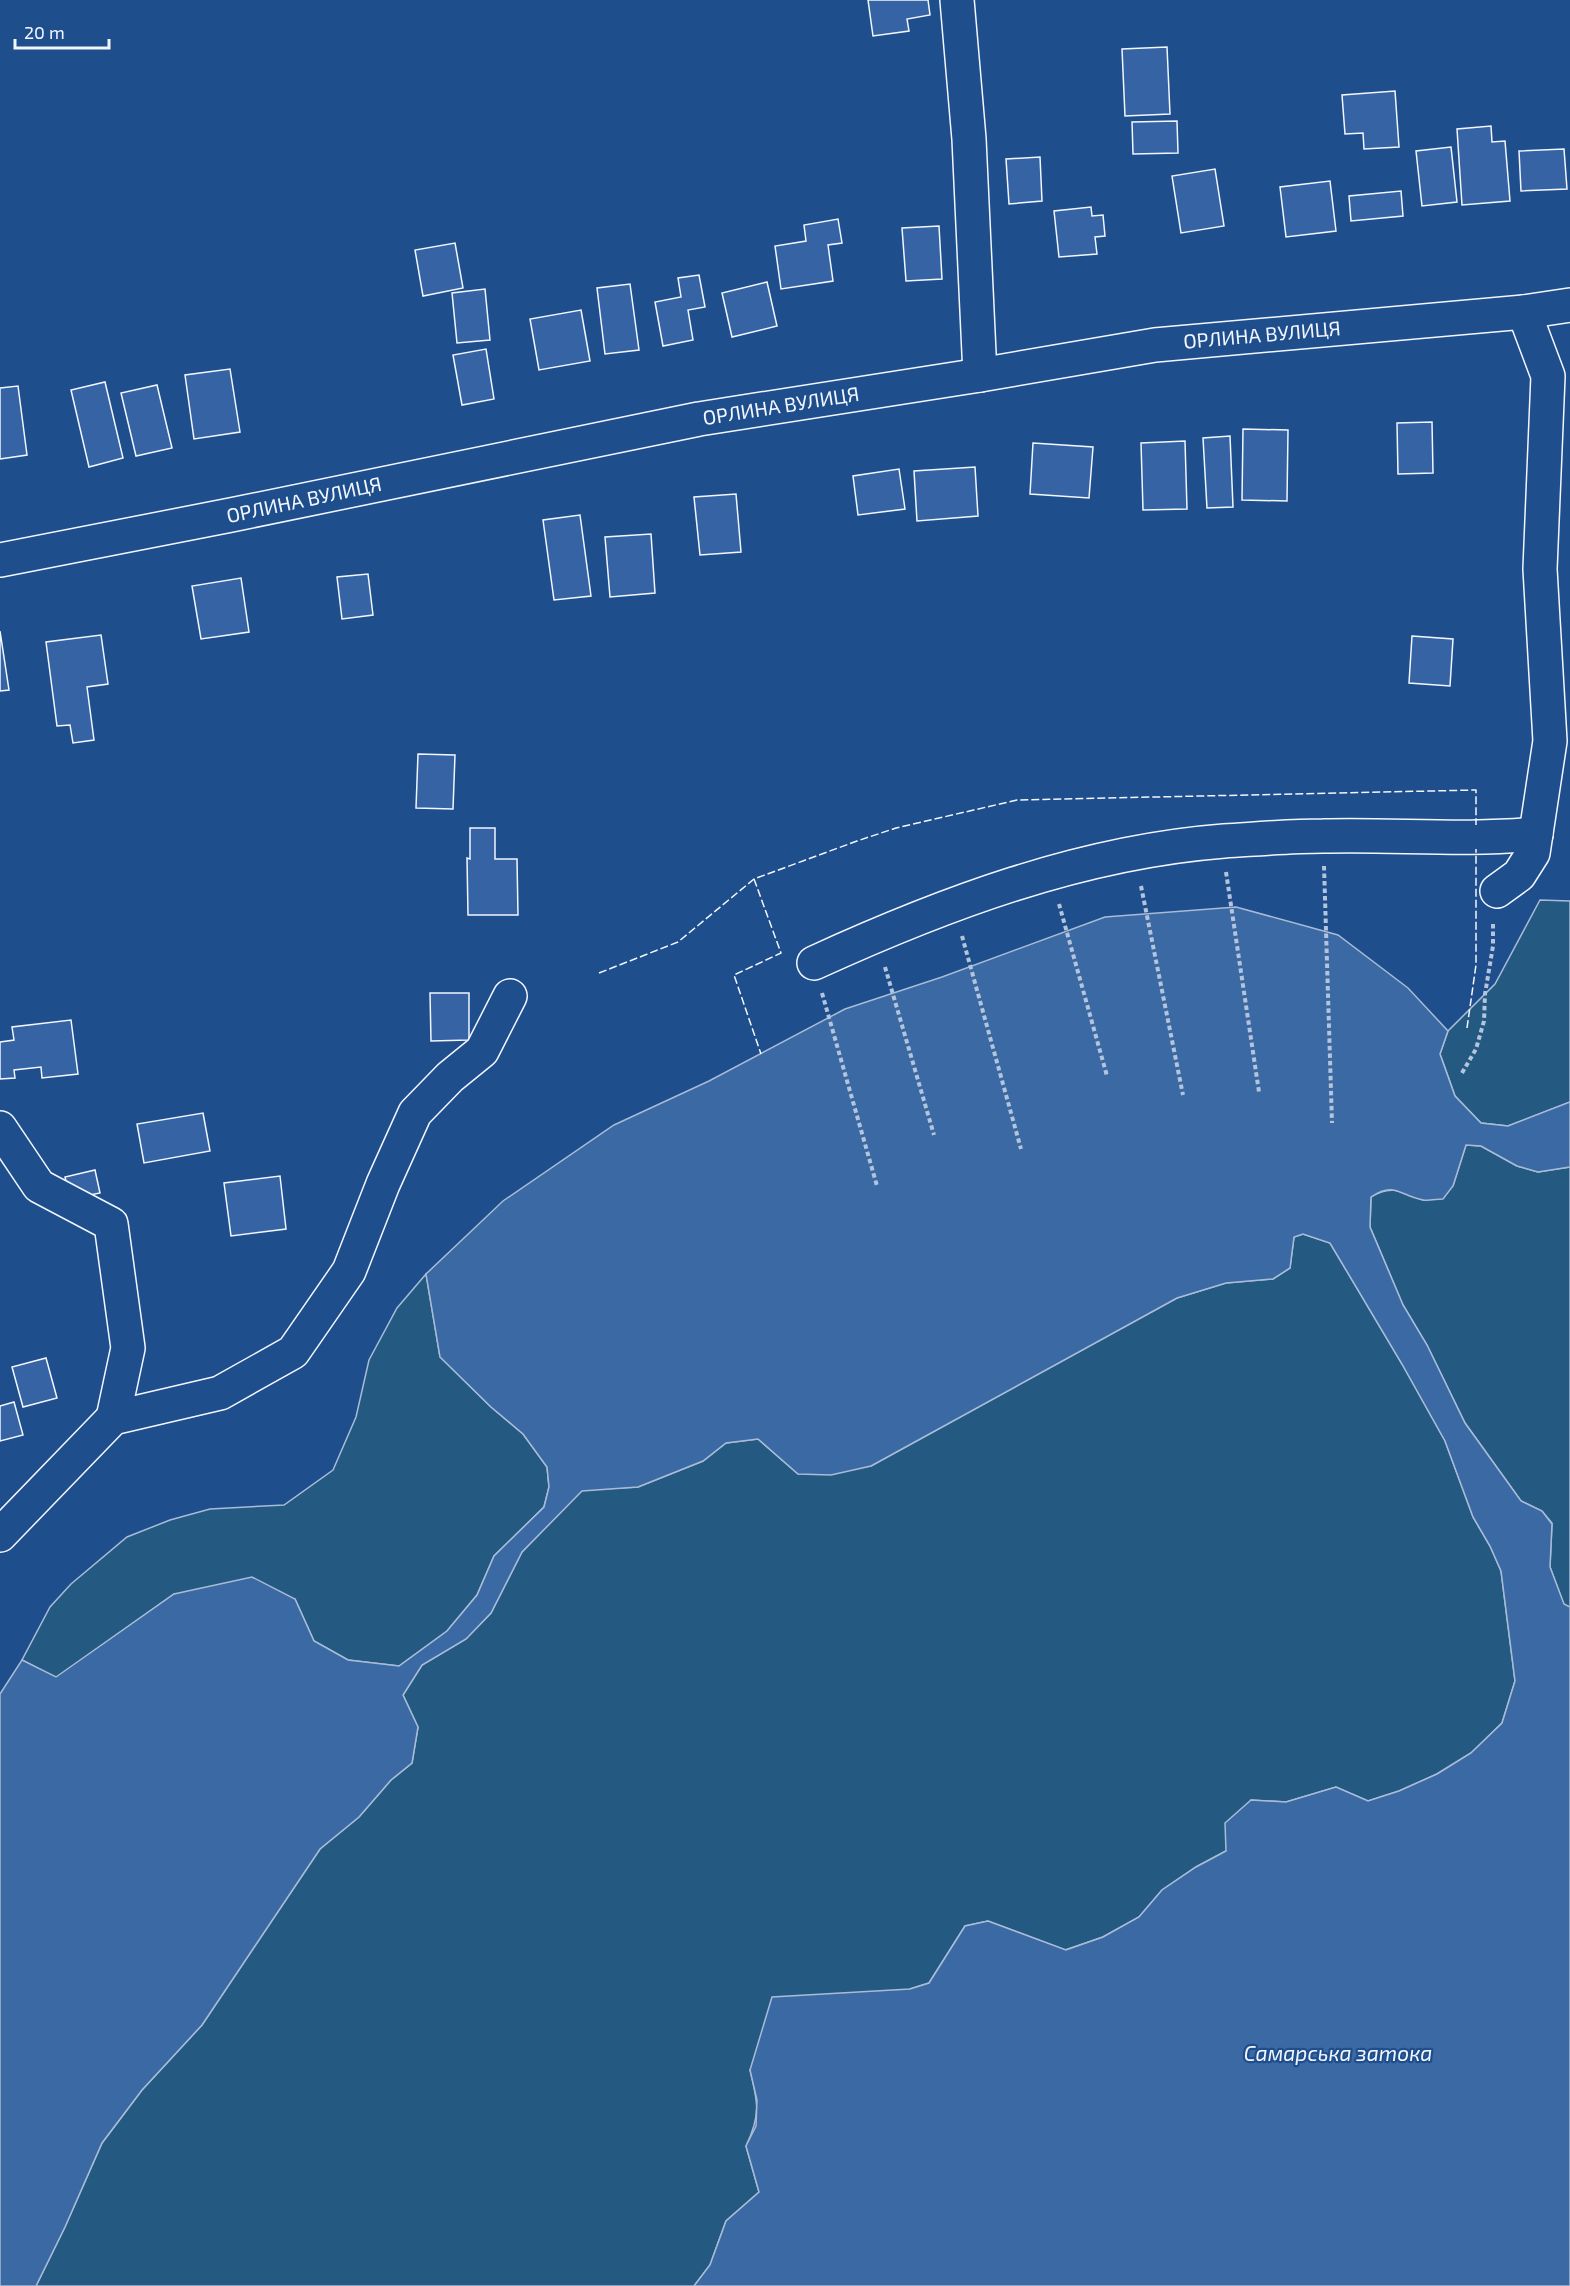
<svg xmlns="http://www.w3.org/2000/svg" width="1570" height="2286" font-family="'Exo 2',sans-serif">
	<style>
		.green { fill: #245a82; stroke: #a8bbd7; stroke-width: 1.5 }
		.water { fill: #3b69a3; stroke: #a8bbd7; stroke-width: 1.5 }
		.building { fill: #3563a3; stroke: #f2f6ff; stroke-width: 1.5 }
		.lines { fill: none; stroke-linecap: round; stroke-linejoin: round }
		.minor-casing { stroke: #f2f6ff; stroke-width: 36 }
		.path { stroke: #b3c4dc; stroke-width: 4; stroke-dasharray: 4.5 3; stroke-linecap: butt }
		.minor { stroke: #1f4e8c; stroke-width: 33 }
		.fence { stroke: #f2f6ff; stroke-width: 1.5; stroke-dasharray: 8 3; stroke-linecap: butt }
		.labels { text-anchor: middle; stroke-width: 4.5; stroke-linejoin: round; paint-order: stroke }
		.street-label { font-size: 20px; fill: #f2f6ff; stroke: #1f4e8c }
		.water-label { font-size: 21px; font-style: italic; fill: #f2f6ff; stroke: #1f4e8c }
	</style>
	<rect width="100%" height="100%" fill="#1f4e8c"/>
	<g class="green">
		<path d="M1540,900L1570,901V1102L1508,1126L1481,1123L1455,1096L1440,1054L1448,1031L1495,984Z"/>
		<path d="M1466,1145L1481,1146L1517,1166L1538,1172L1570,1167V1607L1564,1605L1550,1567L1552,1523L1542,1511L1521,1501L1465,1423L1427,1345L1403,1305L1370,1227L1371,1197C1391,1184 1403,1192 1423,1200L1453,1186Z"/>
		<path d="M1303,1234L1330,1243L1402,1364L1445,1441L1473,1517L1490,1546L1501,1571L1515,1681L1502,1723L1471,1753L1437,1774L1399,1791L1368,1801L1336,1787L1286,1802L1251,1800L1226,1851L1196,1867L1162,1890L1139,1917L1103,1937L1065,1950L988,1921L965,1926L929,1983L910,1989L750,2070C758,2102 761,2115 746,2146L759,2192L726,2221L710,2265L694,2286H36L65,2227L102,2143L142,2090L202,2025L320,1849L359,1817L391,1780L412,1763L418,1727L403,1695L422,1665L466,1639L491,1613L522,1552L582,1490L638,1487L703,1461L726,1443L758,1439L798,1474L871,1466L1177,1298L1226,1283L1273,1279L1290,1268L1294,1237Z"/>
		<path d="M426,1274L440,1357L491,1407L523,1434L547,1467L549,1487L544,1507L494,1556L477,1595L447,1631L399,1666L348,1660L314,1641L295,1599L174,1594L56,1678L22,1660L50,1607L71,1584L127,1537L170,1520L210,1509L284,1505L333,1470L356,1417L369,1360L397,1308Z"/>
	</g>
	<path class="water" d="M1236,907L1338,935L1408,988L1448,1031L1440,1054L1455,1096L1481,1123L1508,1126L1570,1102V1167L1538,1172L1517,1166L1481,1146L1466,1145L1453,1186L1443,1199C1437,1199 1429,1201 1423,1200C1400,1196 1395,1181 1371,1197L1370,1227L1403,1305L1427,1345L1465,1423L1521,1501L1542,1511L1552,1524L1550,1567L1564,1604L1570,1607V2286H694L710,2265L726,2221L759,2192L746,2146L756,2126L757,2100L750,2070L772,1997L910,1989L929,1983L965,1926L988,1921L1066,1950L1103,1937L1139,1917L1162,1890L1196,1867L1226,1851L1225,1823L1251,1800L1286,1802L1336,1787L1368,1801L1399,1791L1437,1774L1471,1753L1502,1723L1515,1681L1501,1571L1490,1546L1473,1517L1445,1441L1402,1364L1330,1243L1303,1234L1294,1237L1290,1268L1273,1279L1226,1283L1177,1298L871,1466L831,1475L798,1474L758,1439L726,1443L703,1461L638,1487L582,1491L522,1552L491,1613L466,1639L422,1665L403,1695L418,1727L412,1763L391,1780L359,1817L320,1849L202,2025L142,2090L102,2143L65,2227L36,2286H0V1694L22,1660L56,1677L174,1594L252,1577L295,1599L314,1641L348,1660L399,1666L447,1631L477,1595L494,1556L544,1507L549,1487L547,1467L523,1434L491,1407L440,1357L426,1274L503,1201L614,1125L709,1081L845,1009L942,977L1105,917Z"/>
	<g class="building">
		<path d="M868,0H928L930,15L907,19L909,31L873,36Z"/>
		<path d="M1167,47L1170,114L1125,116L1122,49Z"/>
		<path d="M1395,91L1399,147L1364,149L1363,133L1345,134L1342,95Z"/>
		<path d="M1177,121L1178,153L1133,154L1132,122Z"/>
		<path d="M1491,126L1492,142L1505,141L1510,201L1462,205L1457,129Z"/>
		<path d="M1451,147L1457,202L1422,206L1416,151Z"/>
		<path d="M1564,149L1567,189L1521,191L1519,151Z"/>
		<path d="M1040,157L1042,201L1009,204L1006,159Z"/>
		<path d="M1215,169L1224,226L1181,233L1172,176Z"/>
		<path d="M1330,181L1336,231L1286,237L1280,187Z"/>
		<path d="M1401,191L1403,216L1351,221L1349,196Z"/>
		<path d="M1091,207L1092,216L1103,215L1105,236L1095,237L1097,254L1059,257L1054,211Z"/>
		<path d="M838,219L842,243L828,245L833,281L781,289L775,246L806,241L804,225Z"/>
		<path d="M939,226L942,279L906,281L902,228Z"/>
		<path d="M455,243L463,288L423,296L415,250Z"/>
		<path d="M699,275L705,307L688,310L693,340L663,346L655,302L681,297L678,278Z"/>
		<path d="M767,282L777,326L732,337L722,293Z"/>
		<path d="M630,284L639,350L605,354L597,288Z"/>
		<path d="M485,289L490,340L457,343L452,293Z"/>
		<path d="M581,310L590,361L539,370L530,319Z"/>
		<path d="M486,349L494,399L462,405L453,355Z"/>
		<path d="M230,369L240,432L194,439L185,375Z"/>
		<path d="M105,382L123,458L89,467L71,390Z"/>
		<path d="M157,385L172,448L136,456L121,393Z"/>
		<path d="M18,386L27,455L0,459V388Z"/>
		<path d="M1432,422L1433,473L1398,474L1397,423Z"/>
		<path d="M1243,429L1288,430L1287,501L1242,500Z"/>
		<path d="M1230,436L1233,507L1207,508L1203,438Z"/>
		<path d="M1185,441L1187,509L1143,510L1141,443Z"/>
		<path d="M1033,443L1093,447L1089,498L1030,494Z"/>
		<path d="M975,467L978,516L917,521L914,471Z"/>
		<path d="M899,469L905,509L858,515L853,476Z"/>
		<path d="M736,494L741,552L700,555L694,497Z"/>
		<path d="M580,515L591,596L554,600L543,520Z"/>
		<path d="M651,534L655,593L610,597L605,537Z"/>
		<path d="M368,574L373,615L342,619L337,577Z"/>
		<path d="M241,578L249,632L201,639L192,586Z"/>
		<path d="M0,631L9,690L0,691Z"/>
		<path d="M101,635L108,684L87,687L94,740L73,743L70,725L57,726L46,642Z"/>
		<path d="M1412,636L1453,639L1450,686L1409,683Z"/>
		<path d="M418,754L455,755L453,809L416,808Z"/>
		<path d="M470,828H495V859H517L518,915H468L467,858L470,859Z"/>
		<path d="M430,993H469V1040L431,1041Z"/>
		<path d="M71,1020L78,1074L42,1078L41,1067L14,1070L15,1078L0,1079V1042L14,1040L12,1027Z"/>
		<path d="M203,1113L210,1151L144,1163L137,1124Z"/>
		<path d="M95,1170L100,1193L70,1199L65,1177Z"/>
		<path d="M280,1176L286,1229L231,1236L224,1183Z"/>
		<path d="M46,1358L57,1398L23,1407L12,1367Z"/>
		<path d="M14,1402L23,1435L0,1441V1406Z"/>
	</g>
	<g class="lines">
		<defs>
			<g id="minor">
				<path d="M957,0L969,139L980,375"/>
				<path d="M0,560L231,515L699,419L980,375L1155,345L1524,312L1570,305"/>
				<path d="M1497,891L1519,875L1533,853L1550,741L1540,569L1548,376L1524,312"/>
				<path d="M814,963C943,904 1081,852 1224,841C1257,839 1290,836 1323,836C1394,834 1465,841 1536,834"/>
				<path d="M0,1128L39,1186L111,1224L128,1348L113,1418"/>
				<path d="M0,1535L113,1418L220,1393L293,1352L349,1271L383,1184L415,1113L450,1077L482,1051L510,996"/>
			</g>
		</defs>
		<use href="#minor" class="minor-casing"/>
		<g class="path">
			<path d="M1324,866L1332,1123"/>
			<path d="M1226,872L1259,1092"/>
			<path d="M1141,886L1183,1095"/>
			<path d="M1059,904L1107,1076"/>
			<path d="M962,936L1021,1149"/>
			<path d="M885,967L934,1135"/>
			<path d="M822,993L877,1186"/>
			<path d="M1462,1073L1476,1049L1484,1021L1485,994L1493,946V921"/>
		</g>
		<use href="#minor" class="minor"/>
		<g class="fence">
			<path d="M754,879L781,953L734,975L761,1054"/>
			<path d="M599,973L678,942L754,879L857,841L896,828L1017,800L1476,790V825"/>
			<path d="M1467,1028L1476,965V849"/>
		</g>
	</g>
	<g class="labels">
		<g class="street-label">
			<text transform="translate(1262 335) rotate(-5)" y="7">ОРЛИНА ВУЛИЦЯ</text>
			<text transform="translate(781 406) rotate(-9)" y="7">ОРЛИНА ВУЛИЦЯ</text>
			<text transform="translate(304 500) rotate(-12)" y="7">ОРЛИНА ВУЛИЦЯ</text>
		</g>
		<g class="water-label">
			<text x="1338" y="2061">Самарська затока</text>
		</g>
	</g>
	<path d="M15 39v9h94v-9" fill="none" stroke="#f2f6ff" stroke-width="3"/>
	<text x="24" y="39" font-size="18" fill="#f2f6ff" stroke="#1f4e8c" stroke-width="4.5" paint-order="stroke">20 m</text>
</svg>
